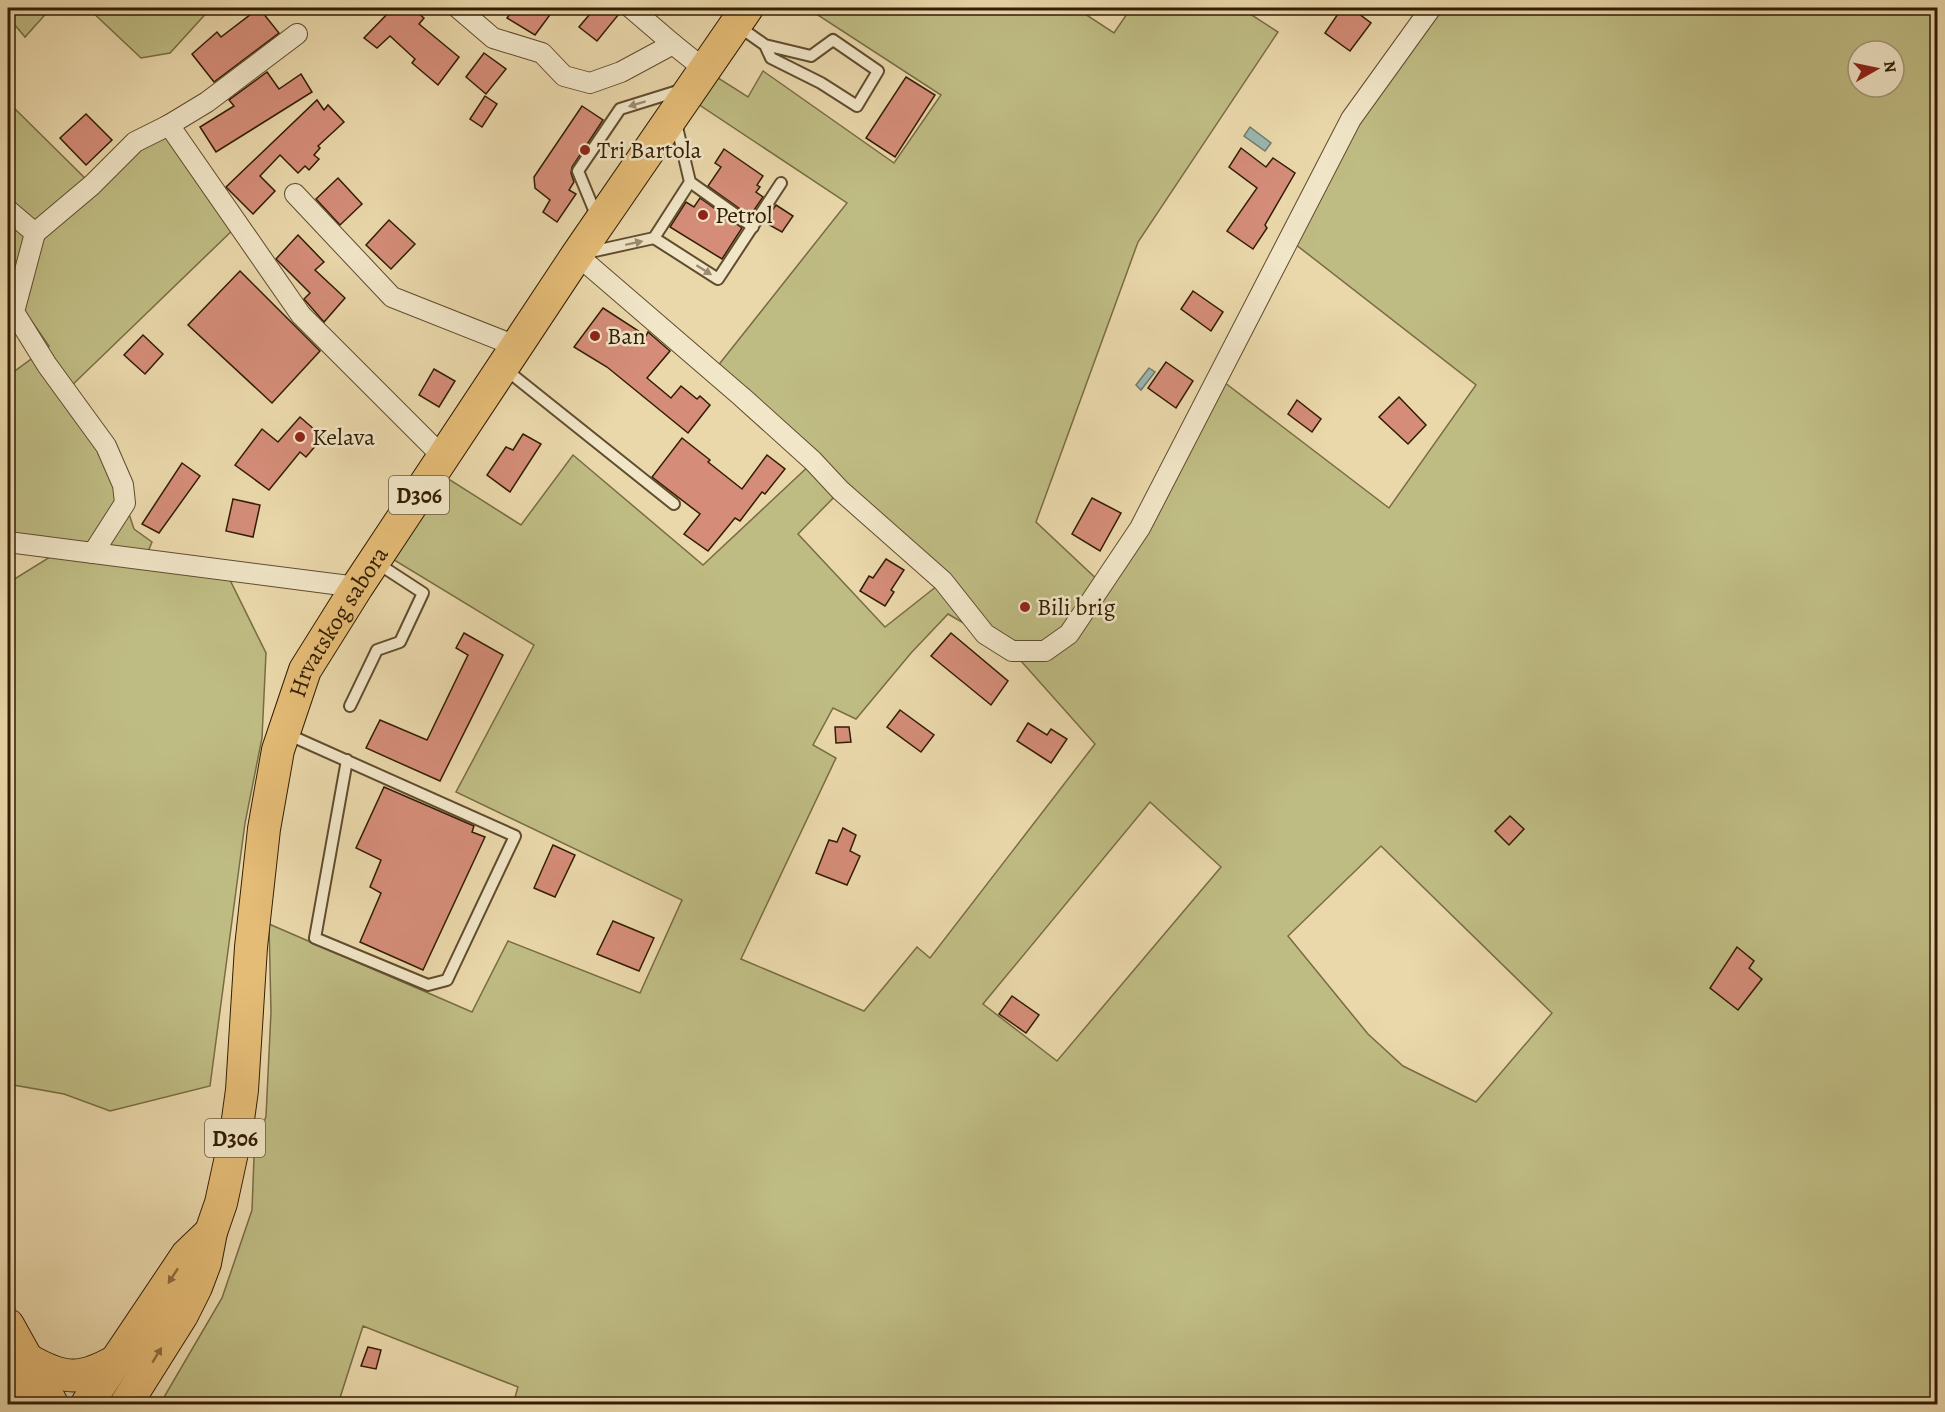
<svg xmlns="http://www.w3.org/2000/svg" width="1945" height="1412" font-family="Alegreya,serif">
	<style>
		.green { fill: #bfbc83; stroke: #786c44; stroke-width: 1.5; fill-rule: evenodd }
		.water { fill: #9ab8b2; stroke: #707a6c; stroke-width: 1.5 }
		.building { fill: #d58d79; stroke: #321d04; stroke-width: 1.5 }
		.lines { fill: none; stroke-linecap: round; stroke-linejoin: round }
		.service-casing { stroke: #604c2e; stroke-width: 14 }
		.minor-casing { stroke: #604c2e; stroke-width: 22 }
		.primary-casing { stroke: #321d04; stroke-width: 34 }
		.service { stroke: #f1e6c8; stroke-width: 10 }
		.minor { stroke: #f1e6c8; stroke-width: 20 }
		.primary { stroke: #e5bc76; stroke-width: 32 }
		.oneway { fill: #9b8c70 }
		.oneway2 { fill: #8c6c3d }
		.poi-dot { fill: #8f2418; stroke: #f1e6c8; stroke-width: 2 }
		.labels { text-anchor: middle; stroke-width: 5; stroke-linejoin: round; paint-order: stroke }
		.shield { fill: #f1e6c8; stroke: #6b593f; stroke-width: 1.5 }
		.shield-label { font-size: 22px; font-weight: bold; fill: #321d04 }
		.poi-label { font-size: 24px; fill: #321d04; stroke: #f1e6c8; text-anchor: start }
		.street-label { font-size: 24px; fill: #321d04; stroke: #f1e6c8 }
	</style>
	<rect width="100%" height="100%" fill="#ead8ab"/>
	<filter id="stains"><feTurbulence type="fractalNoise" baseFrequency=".00333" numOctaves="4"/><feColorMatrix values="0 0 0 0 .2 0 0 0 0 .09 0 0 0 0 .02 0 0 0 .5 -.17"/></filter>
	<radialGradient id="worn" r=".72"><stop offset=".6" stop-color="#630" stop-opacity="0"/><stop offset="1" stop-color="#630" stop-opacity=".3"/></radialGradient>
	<g class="green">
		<path d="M8,8H51L25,37L8,17Z"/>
		<path d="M88,8H211L170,53L141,58Z"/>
		<path d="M807,8H1076L1114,33L1131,8H1241L1278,32L1138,242L1036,522L1102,584L1220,379L1389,508L1476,385L1286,237L1428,8H1937V1404H513L518,1387L363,1326L338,1404H160L222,1298L252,1210L254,1157L266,1116L271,1012L269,924L472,1012L508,941L640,993L682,900L456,792L534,645L381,552L436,471L521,525L573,455L703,565L813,462L713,372L847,203L686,96L704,69L748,97L763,71L894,163L941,95ZM1858,51H1894V87H1858ZM840,491L942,582L885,627L798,534ZM948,614L1012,651L1095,744L930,958L917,947L864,1011L741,959L836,758L813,745L833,708L856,719L911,653ZM1150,802L1221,867L1057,1061L983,1004ZM1381,846L1552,1013L1476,1102L1403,1066L1368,1034L1288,936Z"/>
		<path d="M8,102L92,185L169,125L239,224L66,391L111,459L134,529L152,542L145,559L225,570L266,653L262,738L245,823L210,1086L110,1111L64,1094L8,1084V583L63,549L8,542V376L49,346L8,287Z"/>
	</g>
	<g class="water">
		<path d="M1250,127L1271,143L1265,151L1244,136Z"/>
		<path d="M1149,368L1155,372L1141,390L1136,385Z"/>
	</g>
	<g class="building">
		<path d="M259,8L279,33L214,82L192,54L217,32L221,37Z"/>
		<path d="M393,8H412L424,18L419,24L459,57L438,85L412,63L415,59L390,36L377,48L364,38Z"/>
		<path d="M514,8H555L535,35L507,18Z"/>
		<path d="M595,8H611L619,14L597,41L579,27Z"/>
		<path d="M1342,8H1351L1371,23L1350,51L1325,33Z"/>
		<path d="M484,53L506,69L486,94L466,77Z"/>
		<path d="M267,72L279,89L301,74L312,92L216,152L200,127L234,106L229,100Z"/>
		<path d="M906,77L935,95L895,157L866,138Z"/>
		<path d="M485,96L497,104L482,127L470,119Z"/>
		<path d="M317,100L324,110L328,105L344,122L318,146L320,148L314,155L319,159L309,170L305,166L298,173L280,155L260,176L275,191L253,214L226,187Z"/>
		<path d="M582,106L603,120L572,167L571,173L574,182L569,190L576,194L557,222L543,212L550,200L535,188L534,177Z"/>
		<path d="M86,114L112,140L86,165L60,138Z"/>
		<path d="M1241,148L1266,167L1273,158L1295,173L1265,225L1267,228L1253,249L1227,231L1257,188L1229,167Z"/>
		<path d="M724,149L763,176L757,185L760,187L756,192L763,197L750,216L708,186L721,167L715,163Z"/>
		<path d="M338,178L362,204L340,225L316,199Z"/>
		<path d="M700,198L742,228L722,259L670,227L686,202L694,207Z"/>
		<path d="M776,205L793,216L782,232L764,222Z"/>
		<path d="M389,220L415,244L391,269L366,245Z"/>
		<path d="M298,235L324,262L315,270L345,298L324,322L304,299L310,293L276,259Z"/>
		<path d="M240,271L320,351L272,403L188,325Z"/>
		<path d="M1193,291L1223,312L1211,331L1181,309Z"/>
		<path d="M603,308L646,336L648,332L670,351L647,378L671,398L681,386L697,399L700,396L710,405L688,433L607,367L574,347Z"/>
		<path d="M143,335L163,354L145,374L124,355Z"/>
		<path d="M1166,362L1193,381L1176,408L1148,388Z"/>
		<path d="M434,369L455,381L439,407L419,395Z"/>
		<path d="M1399,397L1426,425L1408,444L1379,417Z"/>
		<path d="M1297,400L1321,419L1312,432L1288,414Z"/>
		<path d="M300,417L323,437L306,457L300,452L269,490L235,465L262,429L278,442Z"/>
		<path d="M523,434L541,444L510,492L487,475L506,447L513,450Z"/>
		<path d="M682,438L710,460L708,462L742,489L767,455L785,469L765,494L762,492L740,521L735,518L708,551L684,534L700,514L652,477Z"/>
		<path d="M182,463L200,476L159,533L142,524Z"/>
		<path d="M1092,498L1121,513L1100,551L1072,534Z"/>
		<path d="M233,499L260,505L253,537L226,531Z"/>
		<path d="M886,559L904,570L891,590L894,592L885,606L860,591L869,576L873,578Z"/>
		<path d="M464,633L503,655L440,781L366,748L380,720L427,740L468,655L456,648Z"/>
		<path d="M951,633L1008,681L991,705L931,656Z"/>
		<path d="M900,710L934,735L921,752L887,727Z"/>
		<path d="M1028,723L1047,735L1051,729L1067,739L1051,763L1017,741Z"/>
		<path d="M835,727H849L851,742L836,743Z"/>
		<path d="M384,787L474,826L472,832L485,837L423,970L360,942L381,893L370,887L381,860L356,848Z"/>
		<path d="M1510,816L1524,829L1509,845L1495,831Z"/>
		<path d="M843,828L856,835L850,851L860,856L847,885L816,873L829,840L837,842Z"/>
		<path d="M553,845L575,855L555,897L534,888Z"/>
		<path d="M613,921L654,938L639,971L597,954Z"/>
		<path d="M1737,947L1754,961L1749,968L1762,979L1738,1010L1710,988Z"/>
		<path d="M1012,996L1039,1015L1026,1033L999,1014Z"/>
		<path d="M368,1347L381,1350L376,1369L361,1366Z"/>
	</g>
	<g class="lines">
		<defs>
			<g id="service">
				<path d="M738,26L765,45L771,58L821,83L857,106L878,71L833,40L811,56L765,45"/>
				<path d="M690,182L753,227"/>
				<path d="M597,217L578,171L620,109L681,90"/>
				<path d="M654,238L718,279L781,183"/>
				<path d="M586,253L654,238L690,182L676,123"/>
				<path d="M505,369L674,504"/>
				<path d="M350,706L377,650L400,642L423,593L377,563"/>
				<path d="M287,734L515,836L447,980L428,985L315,938L347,760"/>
			</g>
			<g id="minor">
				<path d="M458,8L493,38L542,53L564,76L590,83L621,72L673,44L704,69"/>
				<path d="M631,8L673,44"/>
				<path d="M169,125L207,102L297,34"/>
				<path d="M295,194L392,297L516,346"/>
				<path d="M8,210L35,233L92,185L135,142L169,125L301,315L444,458"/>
				<path d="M35,233L14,312L47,365L106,446L123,485L125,503L93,553"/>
				<path d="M577,255L742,397L813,461L840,490L943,581L985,634L1012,651H1045L1069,634L1140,528L1351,119L1431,8"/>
				<path d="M8,542L357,587"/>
			</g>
			<g id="primary">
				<path d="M8,1325L52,1404"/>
				<path d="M27,1359C64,1381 82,1381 119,1359"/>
				<path d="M8,1386L17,1404"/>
				<path d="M87,1404L187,1255L211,1232"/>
				<path id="s1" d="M126,1404L182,1315L196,1287L205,1263L211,1232L221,1203L236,1134L242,1090L251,947L264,829L278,750L305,670L357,587L577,255L747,8"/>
			</g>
		</defs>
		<use href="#service" class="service-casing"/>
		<use href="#minor" class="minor-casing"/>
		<use href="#primary" class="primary-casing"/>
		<use href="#service" class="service"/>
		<use href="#minor" class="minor"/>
		<use href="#primary" class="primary"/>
	</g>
	<defs><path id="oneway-solid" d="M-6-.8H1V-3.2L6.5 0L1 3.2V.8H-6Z" transform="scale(1.5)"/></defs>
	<g class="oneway">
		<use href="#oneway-solid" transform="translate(637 104) rotate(163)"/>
		<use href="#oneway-solid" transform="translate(634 243) rotate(-12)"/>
		<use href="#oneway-solid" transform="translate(704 270) rotate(32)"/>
	</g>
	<g class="oneway2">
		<use href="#oneway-solid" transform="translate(173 1276) rotate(123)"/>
		<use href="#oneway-solid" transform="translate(157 1355) rotate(-59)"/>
	</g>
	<g class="poi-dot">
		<circle cx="585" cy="150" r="6"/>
		<circle cx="703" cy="215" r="6"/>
		<circle cx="595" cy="336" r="6"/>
		<circle cx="300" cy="437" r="6"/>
		<circle cx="1025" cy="607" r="6"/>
	</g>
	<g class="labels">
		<g class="shield">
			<rect x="389" y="476" width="60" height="38" rx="4.5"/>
			<rect x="205" y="1119" width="60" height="38" rx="4.5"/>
		</g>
		<g class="shield-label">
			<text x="419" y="503">D306</text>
			<text x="235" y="1146">D306</text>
		</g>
		<g class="poi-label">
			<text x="597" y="158">Tri Bartola</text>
			<text x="715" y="223">Petrol</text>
			<text x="607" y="344">Ban</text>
			<text x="312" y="445">Kelava</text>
			<text x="1037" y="615">Bili brig</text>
		</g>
		<g class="street-label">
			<text dy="8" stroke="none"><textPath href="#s1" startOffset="824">Hrvatskog sabora</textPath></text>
		</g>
	</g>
	<rect width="1945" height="1412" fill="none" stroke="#ead8ab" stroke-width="30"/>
	<rect x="9" y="9" width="1927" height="1394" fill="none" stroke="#321d04" stroke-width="3"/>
	<rect x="15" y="15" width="1915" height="1382" fill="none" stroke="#321d04" stroke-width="1.5"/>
	<g transform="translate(1876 69) rotate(81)"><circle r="28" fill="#f1e6c8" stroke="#a5967a" stroke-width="1.5"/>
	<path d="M0-4.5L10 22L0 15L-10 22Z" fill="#8f2418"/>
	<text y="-9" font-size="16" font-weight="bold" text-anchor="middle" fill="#321d04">N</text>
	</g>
	<rect width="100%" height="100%" filter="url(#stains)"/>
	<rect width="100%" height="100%" fill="url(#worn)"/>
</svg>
